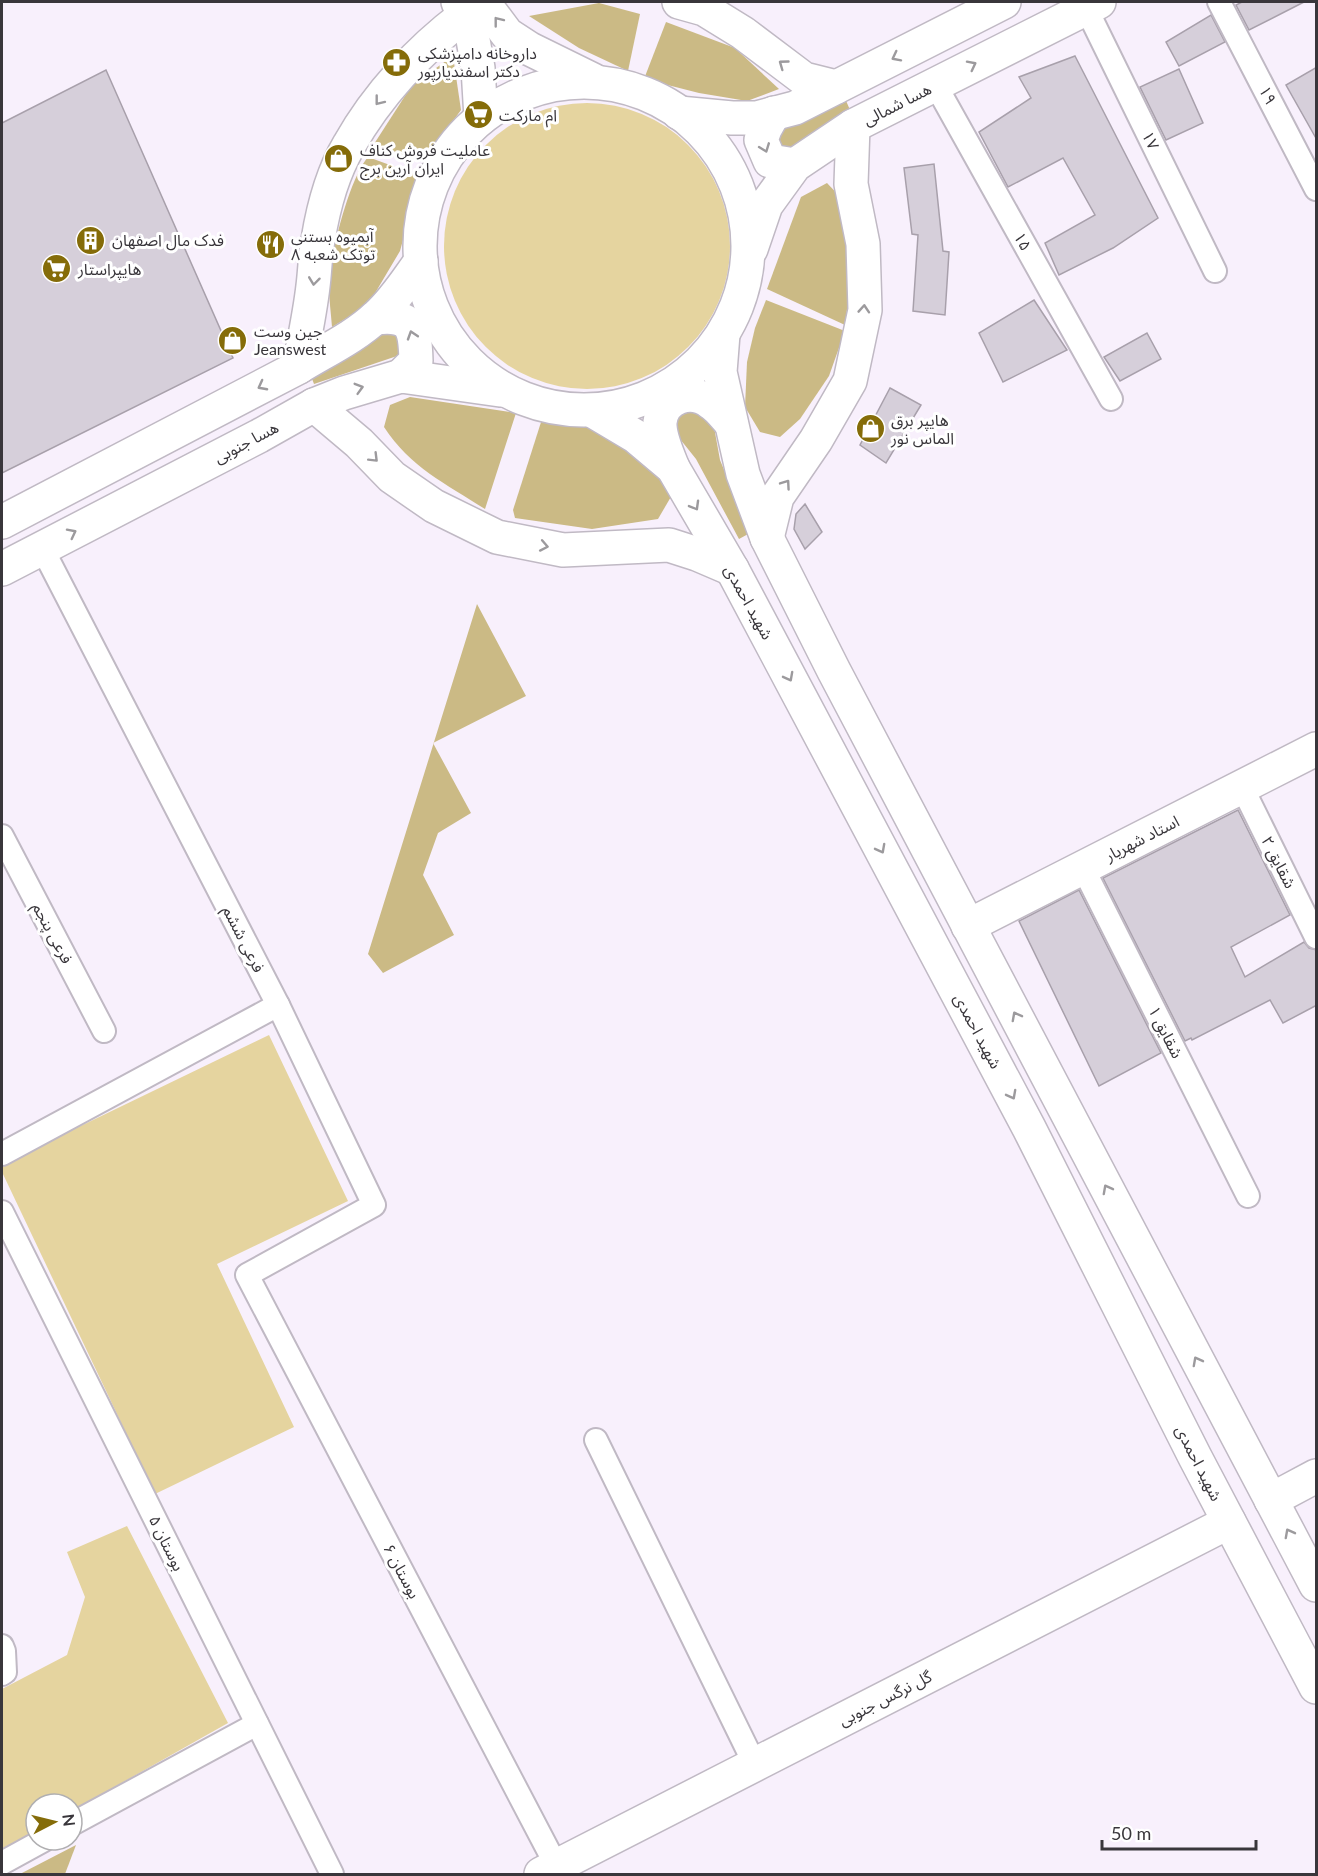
<svg xmlns="http://www.w3.org/2000/svg" width="1318" height="1876" font-family="Lato,'Noto Sans Arabic',sans-serif">
	<style>
		.green { fill: #e5d49f }
		.forest { fill: #cbba85 }
		.building { fill: #d6cfda; stroke: #a8a0ab; stroke-width: 1.5 }
		.lines { fill: none; stroke-linecap: round; stroke-linejoin: round }
		.street-casing { stroke: #c0b9c4; stroke-width: 26 }
		.secondary-casing { stroke: #c0b9c4; stroke-width: 36 }
		.street { stroke: #fff; stroke-width: 22 }
		.secondary { stroke: #fff; stroke-width: 33 }
		.oneway { stroke: #9c9a9d }
		.labels { text-anchor: middle; stroke-width: 6; stroke-linejoin: round; paint-order: stroke }
		.poi-label { font-size: 16px; fill: #39363b; stroke: #fff; text-anchor: start }
		.street-label { font-size: 16px; fill: #39363b; stroke: #fff }
	</style>
	<rect width="100%" height="100%" fill="#f8f0fc"/>
	<g class="green">
		<circle cx="587" cy="246" r="143"/>
		<path d="M269,1035L348,1201L217,1264L294,1427L155,1494L2,1172V1164Z"/>
		<path d="M127,1526L228,1723L72,1811V1804H36V1831L2,1850V1689L67,1655L85,1597L67,1552Z"/>
	</g>
	<g class="forest">
		<path d="M599,3L640,14L628,71L579,48L529,16Z"/>
		<path d="M666,22L735,48L779,89L747,101L699,93L644,79Z"/>
		<path d="M453,56L461,110L423,162L374,144L412,85Z"/>
		<path d="M844,96L850,110L808,135L789,154L773,150L781,123Z"/>
		<path d="M368,157L420,176L400,251L368,305L332,327C331,314 329,299 329,285C330,255 349,179 368,157Z"/>
		<path d="M827,183L844,201L851,280L845,325L767,289L801,197Z"/>
		<path d="M766,300L845,331L829,376L800,419L780,437L760,432L745,407L747,362L755,328Z"/>
		<path d="M383,327L402,334L400,355L314,384L311,376Z"/>
		<path d="M410,397L516,413L485,509C446,484 410,467 384,427L390,405Z"/>
		<path d="M685,405L712,416L720,460L750,533L739,539L696,459L676,434L673,422Z"/>
		<path d="M542,419L613,432L662,469L672,495L658,519L592,529L515,518L513,510Z"/>
		<path d="M477,604L526,696L433,743L471,813L438,833L423,875L454,935L383,973L368,954Z"/>
		<path d="M76,1845L65,1874H20Z"/>
	</g>
	<g class="building">
		<path d="M1242,2H1304L1249,30L1236,5Z"/>
		<path d="M1211,15L1225,42L1179,66L1166,42Z"/>
		<path d="M1075,56L1158,218L1113,248L1059,275L1045,243L1095,215L1063,158L1008,187L979,132L1031,98L1019,77Z"/>
		<path d="M1317,67V140L1286,85Z"/>
		<path d="M1179,69L1203,123L1166,140L1140,87Z"/>
		<path d="M106,70L233,358L2,473V123Z"/>
		<path d="M934,164L943,251L949,252L945,315L913,311L918,235L912,234L904,168Z"/>
		<path d="M1034,300L1067,350L1003,382L979,333Z"/>
		<path d="M1147,333L1161,359L1120,381L1104,357Z"/>
		<path d="M890,388L921,405L886,463L860,445Z"/>
		<path d="M805,504L822,532L805,549L794,529L796,514Z"/>
		<path d="M1238,810L1290,915L1231,947L1245,977L1304,942L1309,948L1317,950V1005L1283,1023L1270,1000L1192,1040L1191,1038L1185,1041L1103,878Z"/>
		<path d="M1079,890L1161,1053L1099,1086L1019,921Z"/>
	</g>
	<g class="lines">
		<defs>
			<g id="street">
				<path d="M1219,2L1316,189"/>
				<path d="M1086,8L1215,271"/>
				<path d="M935,84L1111,399"/>
				<path d="M42,548L278,1005L374,1205L247,1275L557,1867"/>
				<path d="M1242,787L1316,937"/>
				<path d="M2,836L104,1031"/>
				<path d="M1083,868L1248,1196"/>
				<path d="M2,1154L278,1005"/>
				<path d="M2,1212L332,1874"/>
				<path d="M596,1440L755,1765"/>
				<path d="M2,1646L4,1651L5,1672L2,1674"/>
				<path d="M72,1824L257,1724"/>
				<path d="M2,1863L44,1840"/>
			</g>
			<g id="secondary">
				<path d="M458,2L472,34L478,68L481,118"/>
				<path d="M483,2L507,34L530,49L593,80"/>
				<path d="M679,2L704,9L743,33L804,79L836,87"/>
				<circle cx="584" cy="246" r="164"/>
				<path d="M679,113L732,118H757L795,108L1004,2"/>
				<path d="M774,113L765,129L761,140L770,161L795,165"/>
				<path d="M751,249L766,205L795,165L853,126L1099,2"/>
				<path d="M376,318C413,314 415,328 416,361L401,376"/>
				<path d="M723,334L720,372L743,474L767,538L834,671L1316,1585"/>
				<path d="M299,367C304,340 310,313 313,286C315,271 315,255 318,240C323,209 333,172 349,145C377,95 419,50 464,16"/>
				<path d="M314,405L359,443L392,477L434,506L497,537L563,550L669,545L697,554L732,569"/>
				<path d="M593,411L635,436L673,468L732,569L1029,1128L1195,1457L1316,1687"/>
				<path d="M673,468C668,455 659,436 660,422C663,396 692,388 711,403C719,408 725,417 731,423"/>
				<path d="M2,522L299,367C325,351 355,337 377,316C395,300 407,280 421,261"/>
				<path d="M767,538L777,497L816,440L850,381L865,310L863,244L851,184L853,126"/>
				<path d="M2,569L259,436L314,405L344,393L401,376L500,390"/>
				<path d="M968,926L1316,749"/>
				<path d="M1271,1500L1316,1476"/>
				<path d="M541,1874L1229,1522"/>
			</g>
		</defs>
		<use href="#street" class="street-casing"/>
		<use href="#secondary" class="secondary-casing"/>
		<use href="#street" class="street"/>
		<use href="#secondary" class="secondary"/>
	</g>
	<defs><path id="oneway-chevron" d="M-2-3.5L2.5 0L-2 3.5" fill="none" stroke-width="1.6" stroke-linecap="round" stroke-linejoin="round" transform="scale(1.5)"/></defs>
	<g class="oneway">
		<use href="#oneway-chevron" transform="translate(498 21) rotate(-128)"/>
		<use href="#oneway-chevron" transform="translate(896 57) rotate(153)"/>
		<use href="#oneway-chevron" transform="translate(783 64) rotate(-144)"/>
		<use href="#oneway-chevron" transform="translate(972 65) rotate(-27)"/>
		<use href="#oneway-chevron" transform="translate(379 101) rotate(128)"/>
		<use href="#oneway-chevron" transform="translate(765 148) rotate(69)"/>
		<use href="#oneway-chevron" transform="translate(314 281) rotate(97)"/>
		<use href="#oneway-chevron" transform="translate(864 309) rotate(-86)"/>
		<use href="#oneway-chevron" transform="translate(412 335) rotate(-108)"/>
		<use href="#oneway-chevron" transform="translate(262 386) rotate(152)"/>
		<use href="#oneway-chevron" transform="translate(359 388) rotate(-16)"/>
		<use href="#oneway-chevron" transform="translate(374 458) rotate(45)"/>
		<use href="#oneway-chevron" transform="translate(786 484) rotate(-55)"/>
		<use href="#oneway-chevron" transform="translate(695 506) rotate(60)"/>
		<use href="#oneway-chevron" transform="translate(72 533) rotate(-27)"/>
		<use href="#oneway-chevron" transform="translate(544 546) rotate(11)"/>
		<use href="#oneway-chevron" transform="translate(789 677) rotate(62)"/>
		<use href="#oneway-chevron" transform="translate(881 849) rotate(62)"/>
		<use href="#oneway-chevron" transform="translate(1016 1016) rotate(-118)"/>
		<use href="#oneway-chevron" transform="translate(1012 1095) rotate(62)"/>
		<use href="#oneway-chevron" transform="translate(1107 1189) rotate(-118)"/>
		<use href="#oneway-chevron" transform="translate(1197 1361) rotate(-118)"/>
		<use href="#oneway-chevron" transform="translate(1289 1533) rotate(-118)"/>
	</g>
	<defs>
		<symbol id="pharmacy-disc" viewBox="-11 -11 22 22"><circle r="9.5" fill="#856c09" stroke="#fff"/><path d="M-2-6h4v4h4v4h-4v4h-4v-4h-4v-4h4Z" fill="#fff"/></symbol>
		<symbol id="supermarket-disc" viewBox="-11 -11 22 22"><circle r="9.5" fill="#856c09" stroke="#fff"/><path d="M-6-5.5h2.5l.6 2H6L4.5 2H-2.5L-4.4-4H-6ZM-1.5 3.2a1.3 1.3 0 1 0 .1 0ZM3 3.2a1.3 1.3 0 1 0 .1 0Z" fill="#fff"/></symbol>
		<symbol id="shop-disc" viewBox="-11 -11 22 22"><circle r="9.5" fill="#856c09" stroke="#fff"/><path d="M-5-2.5h2.3a2.7 3.5 0 0 1 5.4 0H5L5.5 6h-11ZM-1.5-2.5h3a1.5 2.3 0 0 0-3 0Z" fill="#fff"/></symbol>
		<symbol id="building-disc" viewBox="-11 -11 22 22"><circle r="9.5" fill="#856c09" stroke="#fff"/><path d="M-4-6H4V6H1V3H-1V6H-4ZM-2.5-4.3h1.7v1.8h-1.7ZM.8-4.3h1.7v1.8H.8ZM-2.5-1h1.7V.8h-1.7ZM.8-1h1.7V.8H.8Z" fill="#fff"/></symbol>
		<symbol id="restaurant-disc" viewBox="-11 -11 22 22"><circle r="9.5" fill="#856c09" stroke="#fff"/><path d="M-5-6h1v4h1v-4h1v4h1v-4h1v5L-1.5 .5V6h-2V.5L-5-1ZM5-6V6H3V1.5H1.5Q1.5-4 5-6Z" fill="#fff"/></symbol>
	</defs>
	<g fill-rule="evenodd">
		<use href="#pharmacy-disc" x="380" y="46" width="33" height="33"/>
		<use href="#supermarket-disc" x="462" y="98" width="33" height="33"/>
		<use href="#shop-disc" x="322" y="142" width="33" height="33"/>
		<use href="#building-disc" x="74" y="224" width="33" height="33"/>
		<use href="#restaurant-disc" x="254" y="228" width="33" height="33"/>
		<use href="#supermarket-disc" x="40" y="252" width="33" height="33"/>
		<use href="#shop-disc" x="216" y="324" width="33" height="33"/>
		<use href="#shop-disc" x="854" y="412" width="33" height="33"/>
	</g>
	<g class="labels">
		<g class="poi-label">
			<text x="418" y="59">داروخانه دامپزشکی<tspan x="418" dy="18">دکتر اسفندیارپور</tspan></text>
			<text x="499" y="121">ام مارکت</text>
			<text x="360" y="156">عاملیت فروش کناف<tspan x="360" dy="18">ایران آرین برج</tspan></text>
			<text x="291" y="242">آبمیوه بستنی<tspan x="291" dy="18">توتک شعبه ۸</tspan></text>
			<text x="112" y="246">فدک مال اصفهان</text>
			<text x="78" y="275">هایپراستار</text>
			<text x="254" y="337">جین وست<tspan x="254" dy="18">Jeanswest</tspan></text>
			<text x="891" y="426">هایپر برق<tspan x="891" dy="18">الماس نور</tspan></text>
		</g>
		<g class="street-label">
			<text transform="translate(1268 95) rotate(63)" y="6">۱۹</text>
			<text transform="translate(897 104) rotate(-27)" y="6">هسا شمالی</text>
			<text transform="translate(1151 140) rotate(64)" y="6">۱۷</text>
			<text transform="translate(1023 241) rotate(61)" y="6">۱۵</text>
			<text transform="translate(246 442) rotate(-28)" y="6">هسا جنوبی</text>
			<text transform="translate(749 602) rotate(61)" y="6">شهید احمدی</text>
			<text transform="translate(1142 838) rotate(-27)" y="6">استاد شهریار</text>
			<text transform="translate(1279 862) rotate(63)" y="6">شقایق ۲</text>
			<text transform="translate(53 933) rotate(62)" y="6">فرعی پنجم</text>
			<text transform="translate(244 939) rotate(63)" y="6">فرعی ششم</text>
			<text transform="translate(978 1031) rotate(62)" y="6">شهید احمدی</text>
			<text transform="translate(1166 1032) rotate(63)" y="6">شقایق ۱</text>
			<text transform="translate(1199 1463) rotate(63)" y="6">شهید احمدی</text>
			<text transform="translate(167 1543) rotate(64)" y="6">بوستان ۵</text>
			<text transform="translate(402 1571) rotate(62)" y="6">بوستان ۶</text>
			<text transform="translate(885 1698) rotate(-27)" y="6">گل نرگس جنوبی</text>
		</g>
	</g>
	<rect width="1318" height="1876" fill="none" stroke="#39363b" stroke-width="6"/>
	<g transform="translate(54 1822) rotate(83)"><circle r="28" fill="#ffffff" stroke="#b0afb1" stroke-width="1.5"/>
	<path d="M0-4.5L10 22L0 15L-10 22Z" fill="#856c09"/>
	<text y="-9" font-size="16" font-weight="bold" text-anchor="middle" fill="#39363b">N</text>
	</g>
	<path d="M1102 1840v9h154v-9" fill="none" stroke="#39363b" stroke-width="3"/>
	<text x="1111" y="1840" font-size="18" fill="#39363b" stroke="#ffffff" stroke-width="4.5" paint-order="stroke">50 m</text>
</svg>
